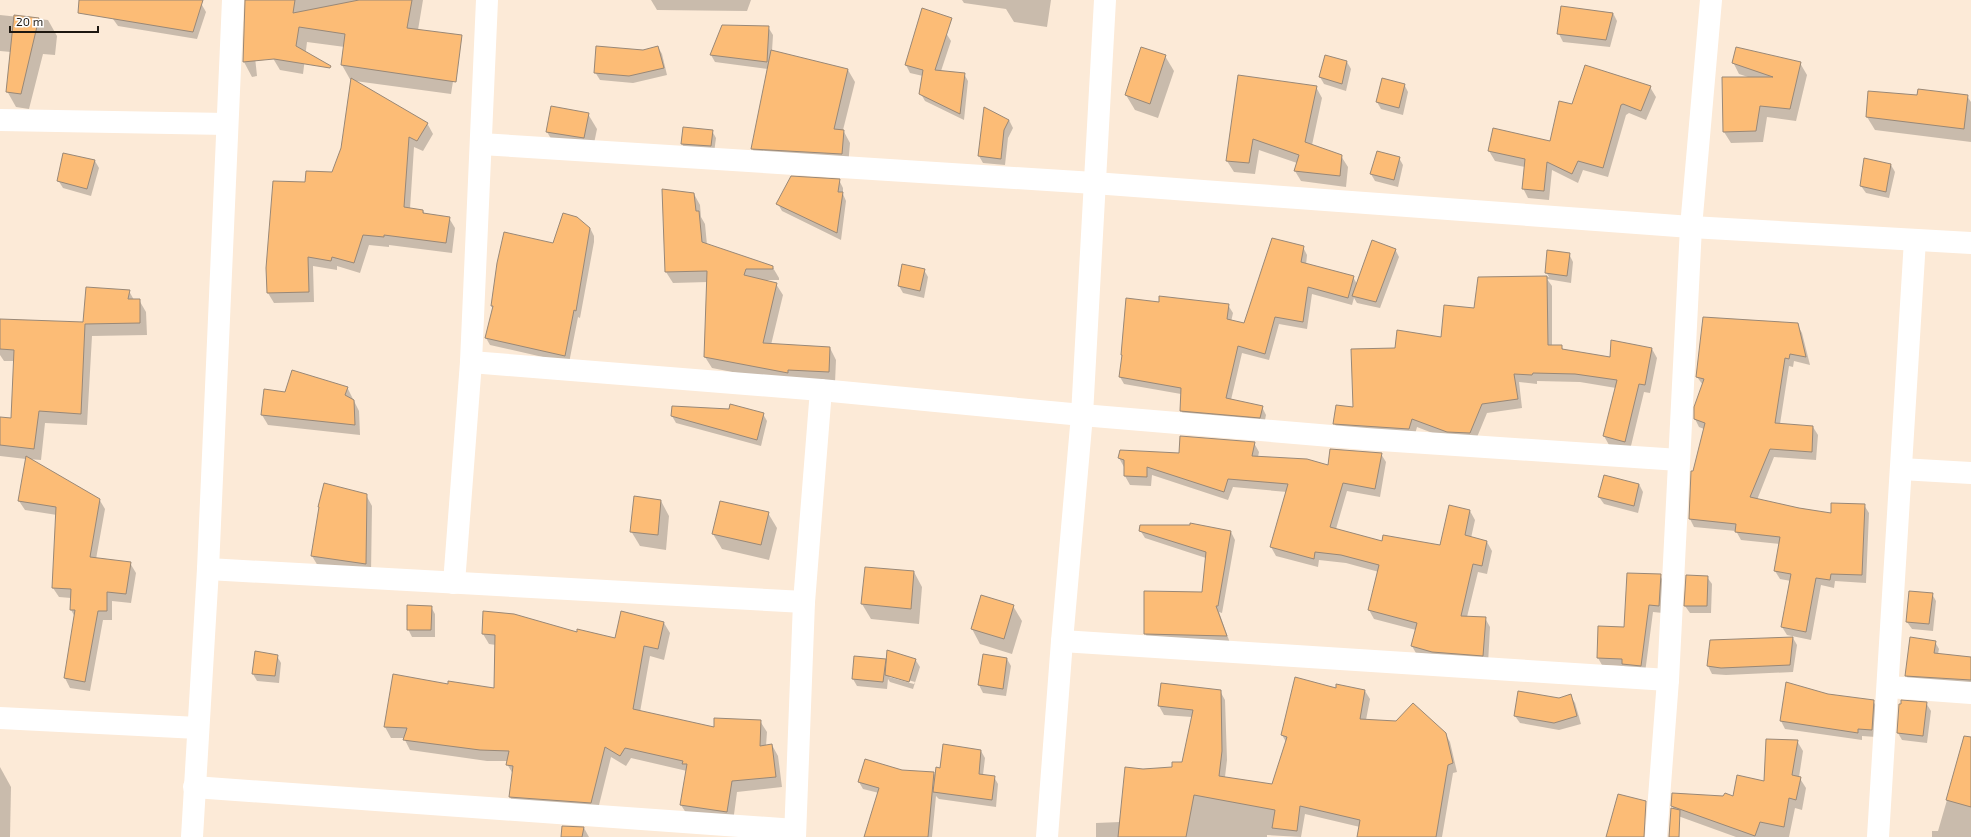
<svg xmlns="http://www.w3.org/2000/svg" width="1971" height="837" font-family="'Exo 2',sans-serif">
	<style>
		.shadow { fill: #0003; fill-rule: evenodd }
		.building { fill: #fcbc76; stroke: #987 }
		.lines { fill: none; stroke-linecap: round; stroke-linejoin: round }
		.minor { stroke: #fff; stroke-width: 22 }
	</style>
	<rect width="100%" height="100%" fill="#fcead7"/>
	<g class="shadow">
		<path d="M116,0H174L202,5L206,12L197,39L118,26L113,19Z"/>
		<path d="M279,0H423L418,30L458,50L451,94L355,81L427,123L433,134L423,151L414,147L410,209L423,210L425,215L449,218L455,228L452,253L389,245V247L369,245L360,273L337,266V270L313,266L314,302L274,303L268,293L306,183L333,173L342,148L351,81L342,65L345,47L307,42L303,74L280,70L271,55Z"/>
		<path d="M651,0H751L747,11L657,10Z"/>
		<path d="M962,0H1051L1047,27L1014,22L1006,9L964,3Z"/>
		<path d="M1562,7L1613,13L1617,21L1610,47L1563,42L1559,34Z"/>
		<path d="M0,15L48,20L57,36L55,55L43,54L29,109L16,107L7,91L11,52L0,51Z"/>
		<path d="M768,27L773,35L772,51L848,70L855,82L843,130L850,143L848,166L758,160L752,148L768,69L715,62L711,55L720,33Z"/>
		<path d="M916,32L946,33L951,41L941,71L964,74L968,81L964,120L925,101L921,94L923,76L910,73L906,65Z"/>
		<path d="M253,38L257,76L252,77L244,62Z"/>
		<path d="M658,47L662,54L667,75L633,83L600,80L595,72L643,51Z"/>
		<path d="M1165,56L1174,71L1158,118L1135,110L1126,95Z"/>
		<path d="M1326,56L1347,62L1351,69L1346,91L1324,84L1320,77Z"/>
		<path d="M1733,62L1800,63L1807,75L1796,121L1767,117L1763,142L1731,143L1724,132L1751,78L1739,74Z"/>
		<path d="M1239,76L1316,87L1322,98L1312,145L1341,156L1348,167L1346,187L1301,181L1295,171L1297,163L1259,150L1255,174L1234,172L1227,161Z"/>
		<path d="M1404,84L1408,92L1403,115L1381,109L1377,102Z"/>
		<path d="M1650,87L1656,97L1646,120L1629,113L1626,115L1608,177L1583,170L1578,183L1552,170L1549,200L1528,198L1523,188L1525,167L1495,161L1489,151L1550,142L1573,105Z"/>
		<path d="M1918,96H1967L1971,102V142L1875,130L1867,117Z"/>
		<path d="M588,114L597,129L592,153L556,147L547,132Z"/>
		<path d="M1009,120L1013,128L1008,138L1005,165L983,163L979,156Z"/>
		<path d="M712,131L716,138L714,153L686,151L682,144Z"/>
		<path d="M64,154L95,161L99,168L91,196L63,188L58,180Z"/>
		<path d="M1399,158L1403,165L1398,187L1375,181L1371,174Z"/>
		<path d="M1891,165L1895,172L1889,198L1866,193L1861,186Z"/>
		<path d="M839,180L843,188V194L846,201L841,240L782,211L778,204Z"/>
		<path d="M694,194L700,205L701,217L705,224L707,245L772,266L779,278V280H765L776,284L783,295L771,345L830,348L836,360L835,383L794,384L712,368L705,357L708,282L673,283L666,272Z"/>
		<path d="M590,228L594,236V242L580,318L578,317L569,363L490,345L486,338L493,308L492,306L554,244Z"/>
		<path d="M1303,247L1307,255L1306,265L1353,277L1357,284L1395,249L1399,257L1380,308L1357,303L1354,298L1352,305L1312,294L1307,329L1279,324L1269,360L1242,353L1231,400L1262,407L1266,415L1264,425L1185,418L1181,410V394L1124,384L1120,377L1123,357L1122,354L1160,303L1228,305L1233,313L1231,322L1244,325Z"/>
		<path d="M1569,254L1573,262L1571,283L1547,279L1552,286V346H1561L1564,351L1611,358L1612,341L1652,349L1657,358L1650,393L1644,392L1630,450L1609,445L1604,436L1616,388L1580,382L1537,381V384L1519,382L1522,408L1487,413L1475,442L1453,441L1417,427L1414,438L1340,432L1334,423L1354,408L1396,349L1442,338L1475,309L1479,278L1549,277L1546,272Z"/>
		<path d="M924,270L928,277L924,298L903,293L899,286Z"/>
		<path d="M129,291L134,300H139L146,312L147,335L92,336L87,425L45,423L41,460L28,459L99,499L105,509L96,559L130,563L136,573L131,603L112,601V620H103L90,691L70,688L65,678L75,617L71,610V598L59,597L53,588L57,515L25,510L19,501L26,459L0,456V418L12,419L15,361H4L0,355V320L84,323Z"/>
		<path d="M1797,324L1802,333L1810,365L1794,361L1793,367L1789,366L1780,424L1813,427L1818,435L1816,460L1774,457L1757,500L1832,514L1864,505L1869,513L1866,583L1835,581L1834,588L1821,585L1811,640L1787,635L1782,627L1791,581L1780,579L1775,571L1780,544L1741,540L1736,531L1694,527L1690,519L1694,472L1704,429L1699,427L1695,419L1703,385L1697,377Z"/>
		<path d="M347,387L359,411L360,435L268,425L262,415L286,393Z"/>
		<path d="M763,414L767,421L761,446L676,423L672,416Z"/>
		<path d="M1254,443L1259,452L1258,457L1329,467L1381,454L1386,462L1380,497L1347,491L1336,529L1382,542L1440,546L1470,511L1475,520L1471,538L1487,542L1492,551L1487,574L1478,572L1467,617L1485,618L1490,627L1488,664L1417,655L1412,646L1416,630L1374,619L1369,610L1379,572L1346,563L1319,560L1318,567L1276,556L1271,547L1287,492L1233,487L1228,500L1152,475L1151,486L1130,485L1125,476L1124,467L1119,458L1180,454Z"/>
		<path d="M1639,484L1643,492L1638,513L1604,504L1599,497Z"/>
		<path d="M366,495L372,506L371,574L318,566L312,556L320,509L319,507Z"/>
		<path d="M661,501L669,516L666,550L640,546L631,531Z"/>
		<path d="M768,513L777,528L769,560L722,549L713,534Z"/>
		<path d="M1191,524L1231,532L1235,540L1222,613L1219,612L1230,643L1149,641L1145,633L1203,593L1206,558L1145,538L1140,530L1190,526Z"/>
		<path d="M914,572L922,587L919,624L871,619L862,604Z"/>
		<path d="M1660,575L1664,583L1663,613L1653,612L1645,673L1627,672L1624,666L1602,665L1598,658L1625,628Z"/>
		<path d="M1707,577L1712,584L1711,613H1690L1685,606Z"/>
		<path d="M1932,594L1936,601L1933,631L1912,629L1907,622Z"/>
		<path d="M1013,606L1022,621L1012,654L980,644L972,629Z"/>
		<path d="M431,607L435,614V637H412L408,629Z"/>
		<path d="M664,623L670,633L664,660L650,656L640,712L715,728L760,721L767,732L766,746L772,745L778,756L782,787L737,792L733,822L688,816L681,805L687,771L631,758L626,766L611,757L597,813L516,808L510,797L513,774L507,764L508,761H487L410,750L404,738H391L385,727L394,675L448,685L495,689L496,645L489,644L483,634L578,633L615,639Z"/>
		<path d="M1793,638L1797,645L1793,672L1726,675L1712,674L1708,666L1711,641Z"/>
		<path d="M1935,642L1939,649L1938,654L1971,657V687L1910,683L1906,675Z"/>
		<path d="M984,655L1007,659L1011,666L1006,696L983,693L979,685Z"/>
		<path d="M277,656L281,663L279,683L257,681L253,674Z"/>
		<path d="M915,659L920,667L913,689L890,682L888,679L887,689L857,686L853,679L885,660L887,663ZM889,675L915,682L914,684L889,677Z"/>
		<path d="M1787,683L1828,695L1873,701L1878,709L1876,737L1862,736V740L1785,729L1781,721Z"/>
		<path d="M1336,689L1365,691L1370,699L1366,720L1445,733L1450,742L1457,772L1453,773L1442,837H1358L1360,827L1305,814L1301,837L1267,835V837H1096V823L1120,822L1143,770L1173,768L1183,763L1192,717L1164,715L1159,706L1220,691L1225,700L1227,760L1225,777L1273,785L1286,742L1282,735Z"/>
		<path d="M1570,695L1575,703L1581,724L1559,730L1520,723L1515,716Z"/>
		<path d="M1926,703L1931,711L1927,743L1902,740L1898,733Z"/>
		<path d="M1797,741L1803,751L1799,777L1806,788L1802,810L1795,808L1789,837H1736L1678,816L1672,806L1734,797L1765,782Z"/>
		<path d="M981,751L985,758L983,775L994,777L998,784L996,807L939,799L936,796L932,837H865L879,793L863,789L859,782L902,771L934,773L936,777Z"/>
		<path d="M0,767L11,787L10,837H0Z"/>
		<path d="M1954,776L1971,781V837H1932V831H1938Z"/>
		<path d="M563,827L584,828L589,837H562Z"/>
	</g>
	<g class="building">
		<path d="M79,0H203L193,32L78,13Z"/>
		<path d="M245,0H295L293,13L359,0H412L407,28L462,35L456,82L341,65L345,34L299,27L296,46L331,66L330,68L274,59L243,62Z"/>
		<path d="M1561,6L1613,13L1606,40L1557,34Z"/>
		<path d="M922,8L952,18L935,70L965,73L960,114L919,94L923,70L905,65Z"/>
		<path d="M14,15L39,18L21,94L6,92Z"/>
		<path d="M722,25L769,26L767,62L710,55Z"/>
		<path d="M596,46L643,50L658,46L664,68L629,76L594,73Z"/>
		<path d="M1141,47L1166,55L1150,104L1125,95Z"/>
		<path d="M1736,47L1801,62L1790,109L1760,106L1756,131L1723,132L1722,77H1773L1732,63Z"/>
		<path d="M771,50L848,69L834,129L844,130L842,154L751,149Z"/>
		<path d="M1325,55L1347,61L1342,84L1319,77Z"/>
		<path d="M1585,65L1651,86L1641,111L1623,104L1621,105L1603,168L1578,161L1572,174L1547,162L1544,191L1522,189L1525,159L1488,151L1493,128L1550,141L1559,101L1572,104Z"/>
		<path d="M1238,75L1317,86L1305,142L1342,155L1340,176L1294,171L1299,155L1253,139L1249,163L1226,161Z"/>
		<path d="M351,78L428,123L417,141L409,137L404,207L423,210V213L450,217L446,243L384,235V237L363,235L354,263L332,257L331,261L308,257L309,292L267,293L266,268L273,181L305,182L306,171L332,172L341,148Z"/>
		<path d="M1382,78L1405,84L1399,108L1376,102Z"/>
		<path d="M1918,89L1968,95L1964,129L1866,117L1868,91L1917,95Z"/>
		<path d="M551,106L589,113L584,138L546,132Z"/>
		<path d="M984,107L1009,120L1004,130L1001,159L978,156Z"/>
		<path d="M683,127L713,130L711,146L681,144Z"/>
		<path d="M1377,151L1400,157L1394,180L1370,174Z"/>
		<path d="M63,153L95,160L87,189L57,181Z"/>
		<path d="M1864,158L1891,164L1886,192L1860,186Z"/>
		<path d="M791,176L840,179L838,192H843L837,233L776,204Z"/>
		<path d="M662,189L694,193L696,211H699L702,242L773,266V269H746L744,275L777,283L763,343L830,347L829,372L788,370V373L704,357L707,271L665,272Z"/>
		<path d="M563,213L577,217L590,228L576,311L574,310L565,356L485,338L493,306H491L497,263L504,232L553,243Z"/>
		<path d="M1272,238L1304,246L1301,262L1354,276L1348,298L1308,287L1303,322L1275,317L1265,354L1238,346L1226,398L1263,406L1260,418L1180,411L1181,388L1119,377L1122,355H1121L1126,298L1159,302V296L1229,304L1227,319L1244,323Z"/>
		<path d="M1372,240L1396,249L1376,302L1352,296Z"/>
		<path d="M1547,250L1570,253L1567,276L1545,273Z"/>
		<path d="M902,264L925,269L920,291L898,286Z"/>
		<path d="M1547,276L1548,345H1562V349L1610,357L1611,340L1652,348L1645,385L1639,384L1625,442L1603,436L1617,380L1575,374L1533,373L1532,375L1514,374L1518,399L1482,404L1470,433L1447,432L1412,419L1409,429L1333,424L1336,405L1353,407L1351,349L1395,348L1397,330L1441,337L1444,305L1474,308L1478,277Z"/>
		<path d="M86,287L130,290L128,299H140V323L85,324L81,414L39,411L34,449L0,445V417L11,418L14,350L0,349V319L83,322Z"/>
		<path d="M1703,317L1798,323L1806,357L1790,354L1789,359L1785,358L1775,423L1813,426L1812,452L1770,449L1750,497L1799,508L1831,513V503L1865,504L1862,575L1831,574L1830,580L1816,578L1806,632L1781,627L1791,574L1774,571L1780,537L1735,532L1736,524L1689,519L1691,471H1693L1705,423L1694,419V407L1704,379L1696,377Z"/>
		<path d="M292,370L348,387L345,395L354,400L355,425L261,415L264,389L285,392Z"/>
		<path d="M730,404L764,413L757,440L671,416L672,406L729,409Z"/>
		<path d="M1180,436L1255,442L1252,456L1307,459L1328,465L1330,449L1382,453L1375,489L1343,483L1330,527L1382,541L1383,535L1440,545L1449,505L1470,510L1465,535L1487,541L1482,566L1473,564L1461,616L1486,617L1483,656L1432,652L1411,646L1417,623L1368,610L1379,565L1341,555L1315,552L1314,559L1270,547L1288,484L1228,479L1224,492L1147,467V477L1124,476V460L1118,458L1120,450L1179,453Z"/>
		<path d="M26,456L100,499L90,557L131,562L126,594L107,592V611H98L85,682L64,678L75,610H70L71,589L52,588L56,507L18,501Z"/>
		<path d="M1604,475L1639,484L1634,506L1598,497Z"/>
		<path d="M324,483L367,494L366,564L311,556L319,507H318Z"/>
		<path d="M634,496L661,500L658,535L630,532Z"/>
		<path d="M720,501L769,512L761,545L712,534Z"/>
		<path d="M1190,523L1231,531L1218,606H1216L1227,636L1144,634V591L1202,592L1206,552L1139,531L1140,525H1190Z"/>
		<path d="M865,567L914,571L911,609L861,604Z"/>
		<path d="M1627,573L1661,574L1659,606L1649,605L1641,666L1622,664V659L1597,658L1598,626L1624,627Z"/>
		<path d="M1686,575L1708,576L1707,606H1684Z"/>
		<path d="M1909,591L1933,593L1929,624L1906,622Z"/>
		<path d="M981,595L1014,605L1004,639L971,629Z"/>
		<path d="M407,605L432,606L431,630H407Z"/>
		<path d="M483,611L514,614L577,632V629L615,638L621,611L664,622L658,649L644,646L633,709L714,727V718L761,720L760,746L772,744L776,777L732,781L727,812L680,805L687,764H682L683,761L625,748L620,756L605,747L591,803L509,797L513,766L506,765L509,751L480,750L403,740L407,728L384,727L393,674L448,684V681L494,688L495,635L482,634Z"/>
		<path d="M1793,637L1790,665L1721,668L1707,666L1710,640Z"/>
		<path d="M1910,637L1936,641L1934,653L1971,657V680L1905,676Z"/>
		<path d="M887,650L916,659L909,682L885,675Z"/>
		<path d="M255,651L278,655L275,676L252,674Z"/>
		<path d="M983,654L1007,658L1003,689L978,685Z"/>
		<path d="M854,656L886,659L883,682L852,679Z"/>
		<path d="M1295,677L1336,688V684L1365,690L1360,719L1396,721L1413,703L1446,733L1453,763L1448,765L1436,837H1357L1360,820L1300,806L1297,831L1272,828L1275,810L1194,795L1186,837H1118L1125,767L1143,769L1172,767V762H1182L1193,710L1158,706L1161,683L1221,690L1222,751L1219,776L1272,784L1287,737L1281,735Z"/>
		<path d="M1786,682L1828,694L1874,700L1872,730L1858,729V733L1780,721Z"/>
		<path d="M1518,691L1559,698L1571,694L1577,716L1554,723L1514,716Z"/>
		<path d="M1901,700L1927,702L1923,736L1897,733L1899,704H1901Z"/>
		<path d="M1964,736L1971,737V807L1946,800Z"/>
		<path d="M1766,739L1798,740L1792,775L1801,777L1796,800L1789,798L1784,827L1760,822L1755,836L1671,806L1672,793L1723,796L1725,793L1733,796L1737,775L1764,781Z"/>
		<path d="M943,744L981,750L979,774L995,776L992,800L933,792L936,767L940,768Z"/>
		<path d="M865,759L902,770L934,772L928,837H864L879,788L858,782Z"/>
		<path d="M1618,794L1646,801L1644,837H1606Z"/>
		<path d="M1671,808L1680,810L1679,837H1669Z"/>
		<path d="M562,826L584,827L582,837H561Z"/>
	</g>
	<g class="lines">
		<g class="minor">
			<path d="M0,120L227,124"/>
			<path d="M481,144L1094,183L1691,227L1971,243"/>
			<path d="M471,362L821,390L1082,415L1366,439L1679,460"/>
			<path d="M1901,469L1971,473"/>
			<path d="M208,569L804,602"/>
			<path d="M454,583L471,362L487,0"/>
			<path d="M1062,641L1668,680"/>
			<path d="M1889,687L1971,693"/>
			<path d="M0,718L198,728"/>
			<path d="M194,787L795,830"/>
			<path d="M192,837L208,569L233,0"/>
			<path d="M795,837L804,602L821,390"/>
			<path d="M1047,837L1062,641L1082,415L1105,0"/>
			<path d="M1656,837L1668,680L1691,227L1711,0"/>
			<path d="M1878,837L1915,240"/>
		</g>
	</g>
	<path d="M10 26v6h88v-6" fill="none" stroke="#1d1710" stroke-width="2"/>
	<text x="16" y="26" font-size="12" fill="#1d1710" stroke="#ffffff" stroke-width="3" paint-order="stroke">20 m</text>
</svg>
